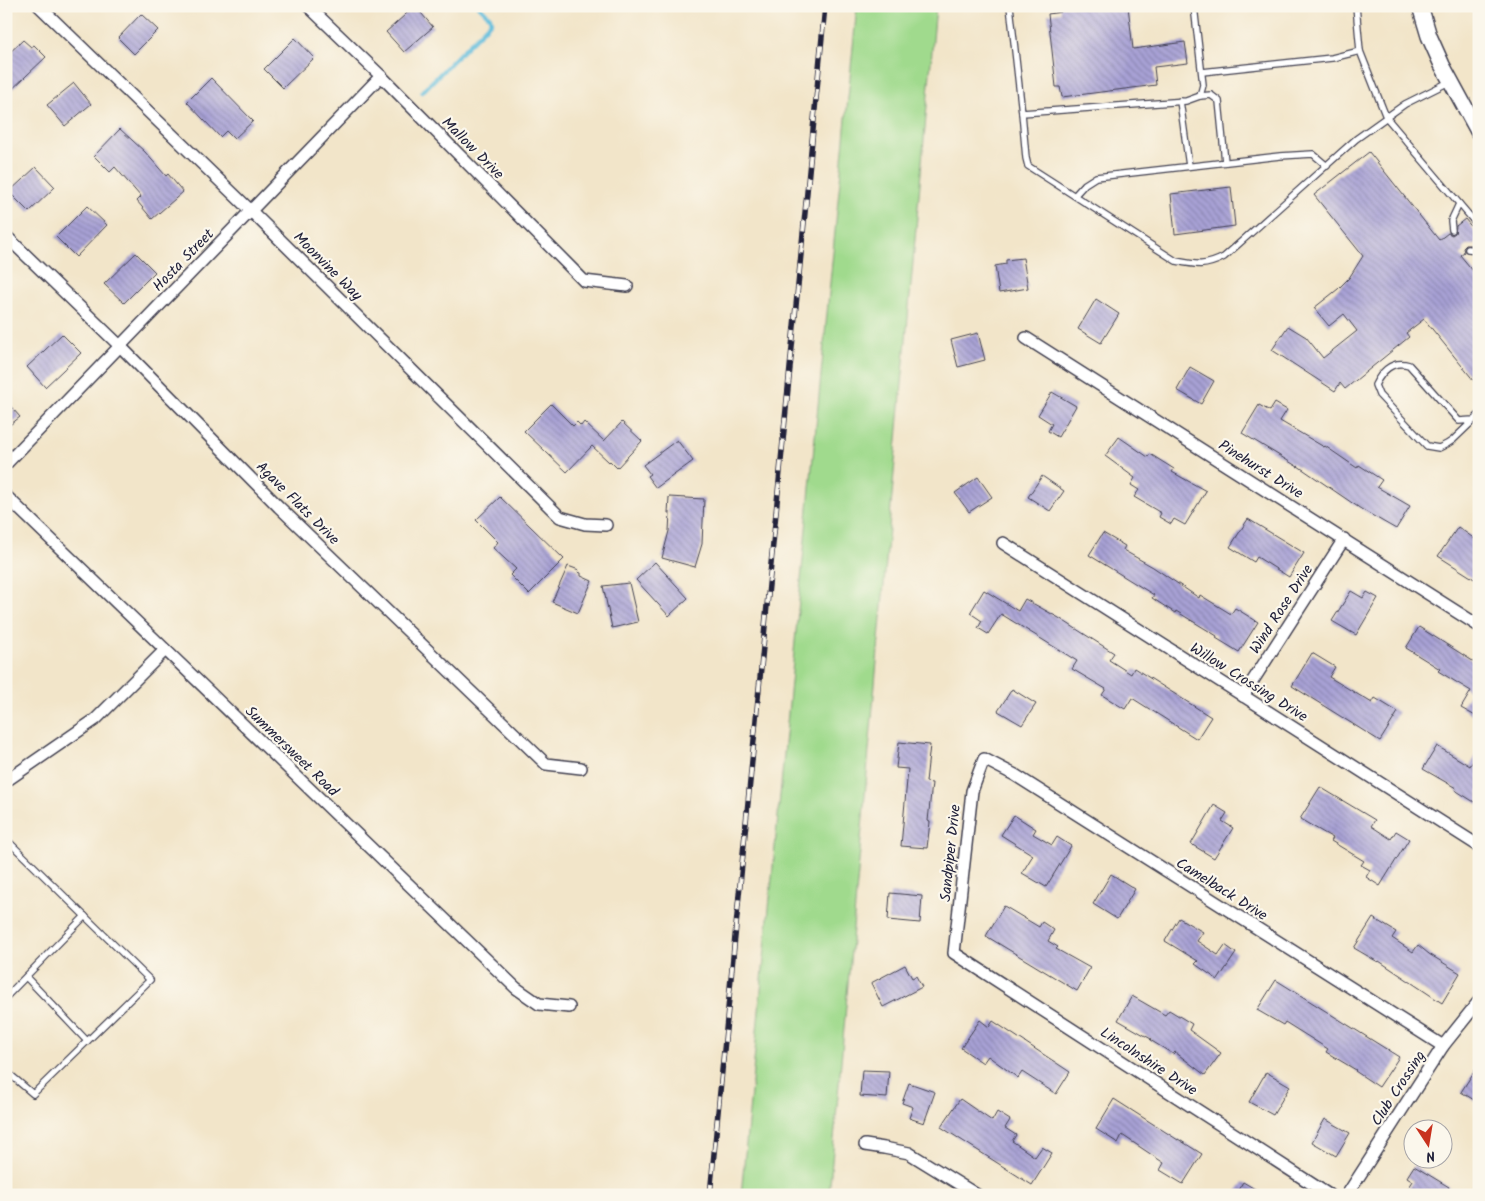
<svg xmlns="http://www.w3.org/2000/svg" width="1485" height="1201" font-family="Kalam,sans-serif">
	<style>
		.green { fill: #a0da8d; stroke: #617e64 }
		.lines { fill: none; stroke-linecap: round; stroke-linejoin: round }
		.stream { stroke: #5dbcdb; stroke-width: 4.5 }
		.building { fill: url(#building-back-hatch) }
		.lane-casing { stroke: #413f50; stroke-width: 8 }
		.street-casing { stroke: #413f50; stroke-width: 14 }
		.secondary-casing { stroke: #413f50; stroke-width: 18 }
		.lane { stroke: #fff; stroke-width: 5.5 }
		.street { stroke: #fff; stroke-width: 11 }
		.secondary { stroke: #fff; stroke-width: 15 }
		.rail-casing { stroke: #22223b; stroke-width: 5.5 }
		.rail { stroke: #fbf7ec; stroke-width: 4; stroke-dasharray: 11; stroke-linecap: butt }
		.labels { text-anchor: middle; stroke-width: 4.5; stroke-linejoin: round; paint-order: stroke }
		.street-label { font-size: 15px; fill: #22223b; stroke: #fbf7ec }
	</style>
	<defs>
		<pattern id="building-back-hatch" width="6" height="6" patternUnits="userSpaceOnUse" patternTransform="scale(1.25)"><rect width="6" height="6" fill="#a8a1d5"/><path d="M-1 5l2 2M0 0l6 6M5-1l2 2" fill="none" stroke="#8883ae"/></pattern>
	</defs>
	<rect width="100%" height="100%" fill="#fbf7ec"/>
	<filter id="ink" filterUnits="userSpaceOnUse"><feTurbulence type="fractalNoise" baseFrequency=".02" numOctaves="2"/><feDisplacementMap in="SourceGraphic" scale="10" xChannelSelector="R" yChannelSelector="G"/><feConvolveMatrix kernelMatrix="1 2 1 2 8 2 1 2 1" color-interpolation-filters="sRGB"/></filter>
	<filter id="wash" filterUnits="userSpaceOnUse"><feTurbulence type="fractalNoise" baseFrequency=".0096" numOctaves="4" result="noise"/><feDisplacementMap in="SourceGraphic" scale="20" xChannelSelector="R" yChannelSelector="G"/><feGaussianBlur stdDeviation="1.12" result="paint"/><feColorMatrix in="noise" values="0 0 0 0 0 0 0 0 0 0 0 0 0 0 0 0 0 1.4 0 .05"/><feComposite in="paint" operator="in"/></filter>
	<g filter="url(#wash)">
		<rect width="100%" height="100%" fill="#f2e5c9"/>
		<path class="green" d="M857,6H936L829,1195H741Z"/>
		<g class="lines">
			<path class="stream" d="M422,92L491,22L490,17L479,6"/>
		</g>
		<g id="blocks">
			<g class="building">
				<path d="M415,6L433,27L404,52L386,32Z"/>
				<path d="M1060,6H1128L1133,49L1185,42L1188,63L1154,67L1156,85L1062,97L1060,87H1056L1048,14L1061,12Z"/>
				<path d="M141,14L158,30L134,54L118,38Z"/>
				<path d="M295,38L314,58L283,88L264,69Z"/>
				<path d="M23,40L31,47L34,45L46,57L6,95V56Z"/>
				<path d="M211,78L253,121L234,139L226,131L220,137L187,102Z"/>
				<path d="M74,83L91,104L65,126L47,105Z"/>
				<path d="M120,129L145,152L166,176L168,174L183,192L152,219L137,201L141,197L115,167L110,172L94,156Z"/>
				<path d="M1369,152L1439,240L1448,233L1452,235L1455,233L1456,226L1465,219L1479,236V241L1473,245H1466L1463,248L1464,252L1460,255L1479,278V387L1424,319L1406,333L1409,337L1345,389L1340,383L1335,391L1272,350L1288,326L1306,337L1323,358L1357,331L1344,314L1329,326L1314,308L1338,289L1349,278L1363,256L1314,195Z"/>
				<path d="M36,167L55,187L29,212L9,192Z"/>
				<path d="M1231,187L1235,226L1175,234L1171,194Z"/>
				<path d="M87,206L107,225L76,257L56,237Z"/>
				<path d="M136,253L155,272L124,303L104,284Z"/>
				<path d="M1023,258L1028,288L999,293L995,266L1006,264V260Z"/>
				<path d="M1096,299L1119,314L1101,343L1078,329Z"/>
				<path d="M978,333L985,360L958,367L951,340Z"/>
				<path d="M62,334L81,353L45,387L27,367Z"/>
				<path d="M1190,367L1214,381L1201,404L1177,390Z"/>
				<path d="M1052,392L1076,406L1058,437L1048,431L1052,424L1038,415Z"/>
				<path d="M6,401L20,417L6,428Z"/>
				<path d="M1275,403L1287,410L1280,421L1324,447L1325,446L1357,468L1359,465L1382,480L1377,487L1410,506L1396,529L1361,509L1298,466V467L1242,433L1259,405L1270,411Z"/>
				<path d="M551,404L573,426L577,422L581,426L584,422L604,441L622,422L642,441L617,468L610,461L609,462L592,446L567,472L524,431Z"/>
				<path d="M1119,437L1148,457L1150,454L1174,469L1172,472L1206,491L1185,525L1174,519L1171,524L1159,517L1161,513L1134,497L1139,490L1131,485L1135,478L1105,456Z"/>
				<path d="M677,440L693,461L656,488L647,476L650,474L643,465Z"/>
				<path d="M1042,476L1064,491L1050,511L1028,497Z"/>
				<path d="M978,477L992,497L969,512L955,493Z"/>
				<path d="M500,497L564,559L529,594L510,575L516,569L493,548L498,542L476,520Z"/>
				<path d="M669,497L704,499L702,544L695,567L662,558L669,531L670,513H668Z"/>
				<path d="M1248,519L1304,553L1289,577L1257,557L1254,562L1230,547Z"/>
				<path d="M1458,527L1479,542V582L1438,556Z"/>
				<path d="M1103,533L1125,546L1123,550L1153,567L1199,598L1200,595L1231,614L1235,608L1258,622L1239,652L1216,638L1217,636L1176,611L1175,613L1152,598L1154,595L1089,555Z"/>
				<path d="M655,562L688,598L669,616L636,580Z"/>
				<path d="M568,566L579,570L578,572L581,573V576L592,581L578,613L552,602Z"/>
				<path d="M629,583L638,622L612,628L603,586Z"/>
				<path d="M984,590L1018,611L1025,599L1059,618L1114,653L1109,660L1131,674L1134,668L1211,717L1197,739L1132,698L1125,709L1102,695L1106,689L1072,669L1077,661L1001,614L988,634L978,628L982,621L970,613Z"/>
				<path d="M1351,591L1363,598L1367,592L1378,598L1356,635L1332,621Z"/>
				<path d="M1419,627L1479,665V718L1461,708L1471,691L1438,671L1440,669L1406,648Z"/>
				<path d="M1312,653L1335,667L1329,677L1372,703L1375,698L1398,712L1380,741L1292,686Z"/>
				<path d="M1012,689L1036,704L1022,725L998,711Z"/>
				<path d="M899,742L930,745L926,782L932,783L928,821L930,822L927,848L901,846L908,769L896,768Z"/>
				<path d="M1437,746L1470,766L1479,751V805L1455,790L1456,788L1423,769Z"/>
				<path d="M1320,787L1375,820L1371,826L1391,839L1396,831L1409,839L1380,886L1366,877L1370,870L1361,865L1364,861L1331,841L1333,838L1300,819Z"/>
				<path d="M1214,805L1227,813L1222,821L1233,828L1214,858L1191,844Z"/>
				<path d="M1014,815L1036,829L1033,834L1052,845L1057,837L1071,846L1046,887L1022,873L1033,855L1001,835Z"/>
				<path d="M1111,874L1135,889L1117,919L1093,904Z"/>
				<path d="M890,893L922,896L920,923L888,920Z"/>
				<path d="M1004,906L1039,927L1042,922L1054,930L1048,941L1058,947L1056,949L1090,968L1077,991L986,936Z"/>
				<path d="M1179,918L1203,932L1197,941L1218,955L1225,945L1236,953L1218,980L1195,964L1198,961L1165,941Z"/>
				<path d="M1373,918L1396,932L1392,938L1413,952L1418,945L1429,954L1460,973L1442,1003L1379,961L1378,962L1354,948Z"/>
				<path d="M905,965L912,978L916,976L922,987L883,1007L871,983Z"/>
				<path d="M1276,980L1399,1057L1379,1087L1355,1071L1356,1070L1326,1052L1328,1049L1285,1022L1283,1025L1257,1010Z"/>
				<path d="M1132,996L1165,1015L1169,1010L1192,1024L1189,1030L1221,1053L1205,1075L1175,1052L1173,1054L1150,1040L1151,1039L1118,1020Z"/>
				<path d="M980,1020L989,1027L993,1021L1070,1072L1056,1094L1022,1072L1018,1078L988,1056L983,1063L961,1048Z"/>
				<path d="M1479,1064V1103L1461,1092Z"/>
				<path d="M862,1070L889,1071L887,1098L860,1096Z"/>
				<path d="M1266,1072L1290,1086L1273,1115L1249,1102Z"/>
				<path d="M909,1083L935,1092L924,1123L909,1118L913,1107L902,1103Z"/>
				<path d="M960,1099L992,1121L997,1112L1010,1120L1005,1128L1016,1135L1012,1141L1035,1157L1042,1147L1052,1153L1032,1185L941,1127Z"/>
				<path d="M1114,1099L1178,1140V1139L1202,1154L1183,1184L1160,1170L1164,1163L1122,1135L1118,1143L1096,1129Z"/>
				<path d="M1325,1119L1350,1133L1336,1156L1312,1142Z"/>
				<path d="M1414,1166L1449,1187L1445,1195H1404L1413,1181L1407,1177Z"/>
				<path d="M1243,1182L1265,1195H1235Z"/>
			</g>
		</g>
	</g>
	<g filter="url(#ink)">
		<use href="#blocks" fill-opacity="0" stroke="#413f50" stroke-width="1"/>
		<g class="lines">
			<defs>
				<g id="lane">
					<path d="M1010,6L1022,113L1186,101L1200,96L1203,85L1194,6"/>
					<path d="M1356,6L1360,51L1386,117L1479,227"/>
					<path d="M1202,72L1332,58L1360,51"/>
					<path d="M1200,96L1211,95L1219,101L1225,162"/>
					<path d="M1180,101L1189,166"/>
					<path d="M1022,113L1026,158L1028,166L1176,261C1196,265 1205,267 1224,257L1356,139L1405,104L1451,81"/>
					<path d="M1075,195L1085,184L1096,177L1280,156L1313,154L1327,166"/>
					<path d="M1452,230L1451,221L1459,204"/>
					<path d="M1468,249L1479,250"/>
					<path d="M1473,420L1459,421L1409,365C1392,360 1382,371 1375,385L1379,395L1427,446L1439,448L1447,444L1453,440L1479,415"/>
					<path d="M6,839L150,980L33,1094L6,1071"/>
					<path d="M26,977L87,1041"/>
					<path d="M6,997L85,916"/>
				</g>
				<g id="street">
					<path d="M39,6L251,211L560,517L585,524L606,525"/>
					<path d="M308,6L381,76L584,281L627,286"/>
					<path d="M6,236L120,346L279,507L546,764L581,768"/>
					<path d="M1026,338L1479,626"/>
					<path d="M6,464L381,76"/>
					<path d="M6,496L516,988L539,1004L569,1007"/>
					<path d="M1003,543L1479,846"/>
					<path d="M1243,696L1344,539"/>
					<path d="M6,781L96,719L165,650"/>
					<path d="M865,1145L884,1148L909,1153L977,1195"/>
					<path d="M1329,1195L954,953L972,791L984,759L1015,775L1443,1046"/>
					<path d="M1347,1195L1443,1046L1479,1001"/>
				</g>
				<path id="secondary" d="M1420,6L1429,36L1442,65L1479,133"/>
			</defs>
			<use href="#lane" class="lane-casing"/>
			<use href="#street" class="street-casing"/>
			<use href="#secondary" class="secondary-casing"/>
			<use href="#lane" class="lane"/>
			<use href="#street" class="street"/>
			<use href="#secondary" class="secondary"/>
			<defs>
				<path id="rail" d="M710,1195L825,6"/>
			</defs>
			<use href="#rail" class="rail-casing"/>
			<use href="#rail" class="rail"/>
		</g>
	</g>
	<g class="labels">
		<g class="street-label">
			<text transform="translate(473 148) rotate(45)" y="5">Mallow Drive</text>
			<text transform="translate(183 260) rotate(-46)" y="5">Hosta Street</text>
			<text transform="translate(328 266) rotate(45)" y="5">Moonvine Way</text>
			<text transform="translate(1261 469) rotate(32)" y="5">Pinehurst Drive</text>
			<text transform="translate(298 503) rotate(45)" y="5">Agave Flats Drive</text>
			<text transform="translate(1281 609) rotate(-57)" y="5">Wind Rose Drive</text>
			<text transform="translate(1249 682) rotate(32)" y="5">Willow Crossing Drive</text>
			<text transform="translate(292 751) rotate(44)" y="5">Summersweet Road</text>
			<text transform="translate(950 853) rotate(-84)" y="5">Sandpiper Drive</text>
			<text transform="translate(1222 889) rotate(32)" y="5">Camelback Drive</text>
			<text transform="translate(1149 1061) rotate(33)" y="5">Lincolnshire Drive</text>
			<text transform="translate(1398 1088) rotate(-57)" y="5">Club Crossing</text>
		</g>
	</g>
	<rect width="1485" height="1201" fill="none" stroke="#fbf7ec" stroke-width="25"/>
	<g transform="translate(1428 1144) rotate(168)"><circle r="24" fill="#fbf7ec" stroke="#a4a2a5"/>
	<path d="M0-4L9 19L0 12L-9 19Z" fill="#c8321e"/>
	<text y="-8" font-size="14" font-weight="bold" text-anchor="middle" fill="#22223b">N</text>
	</g>
</svg>
